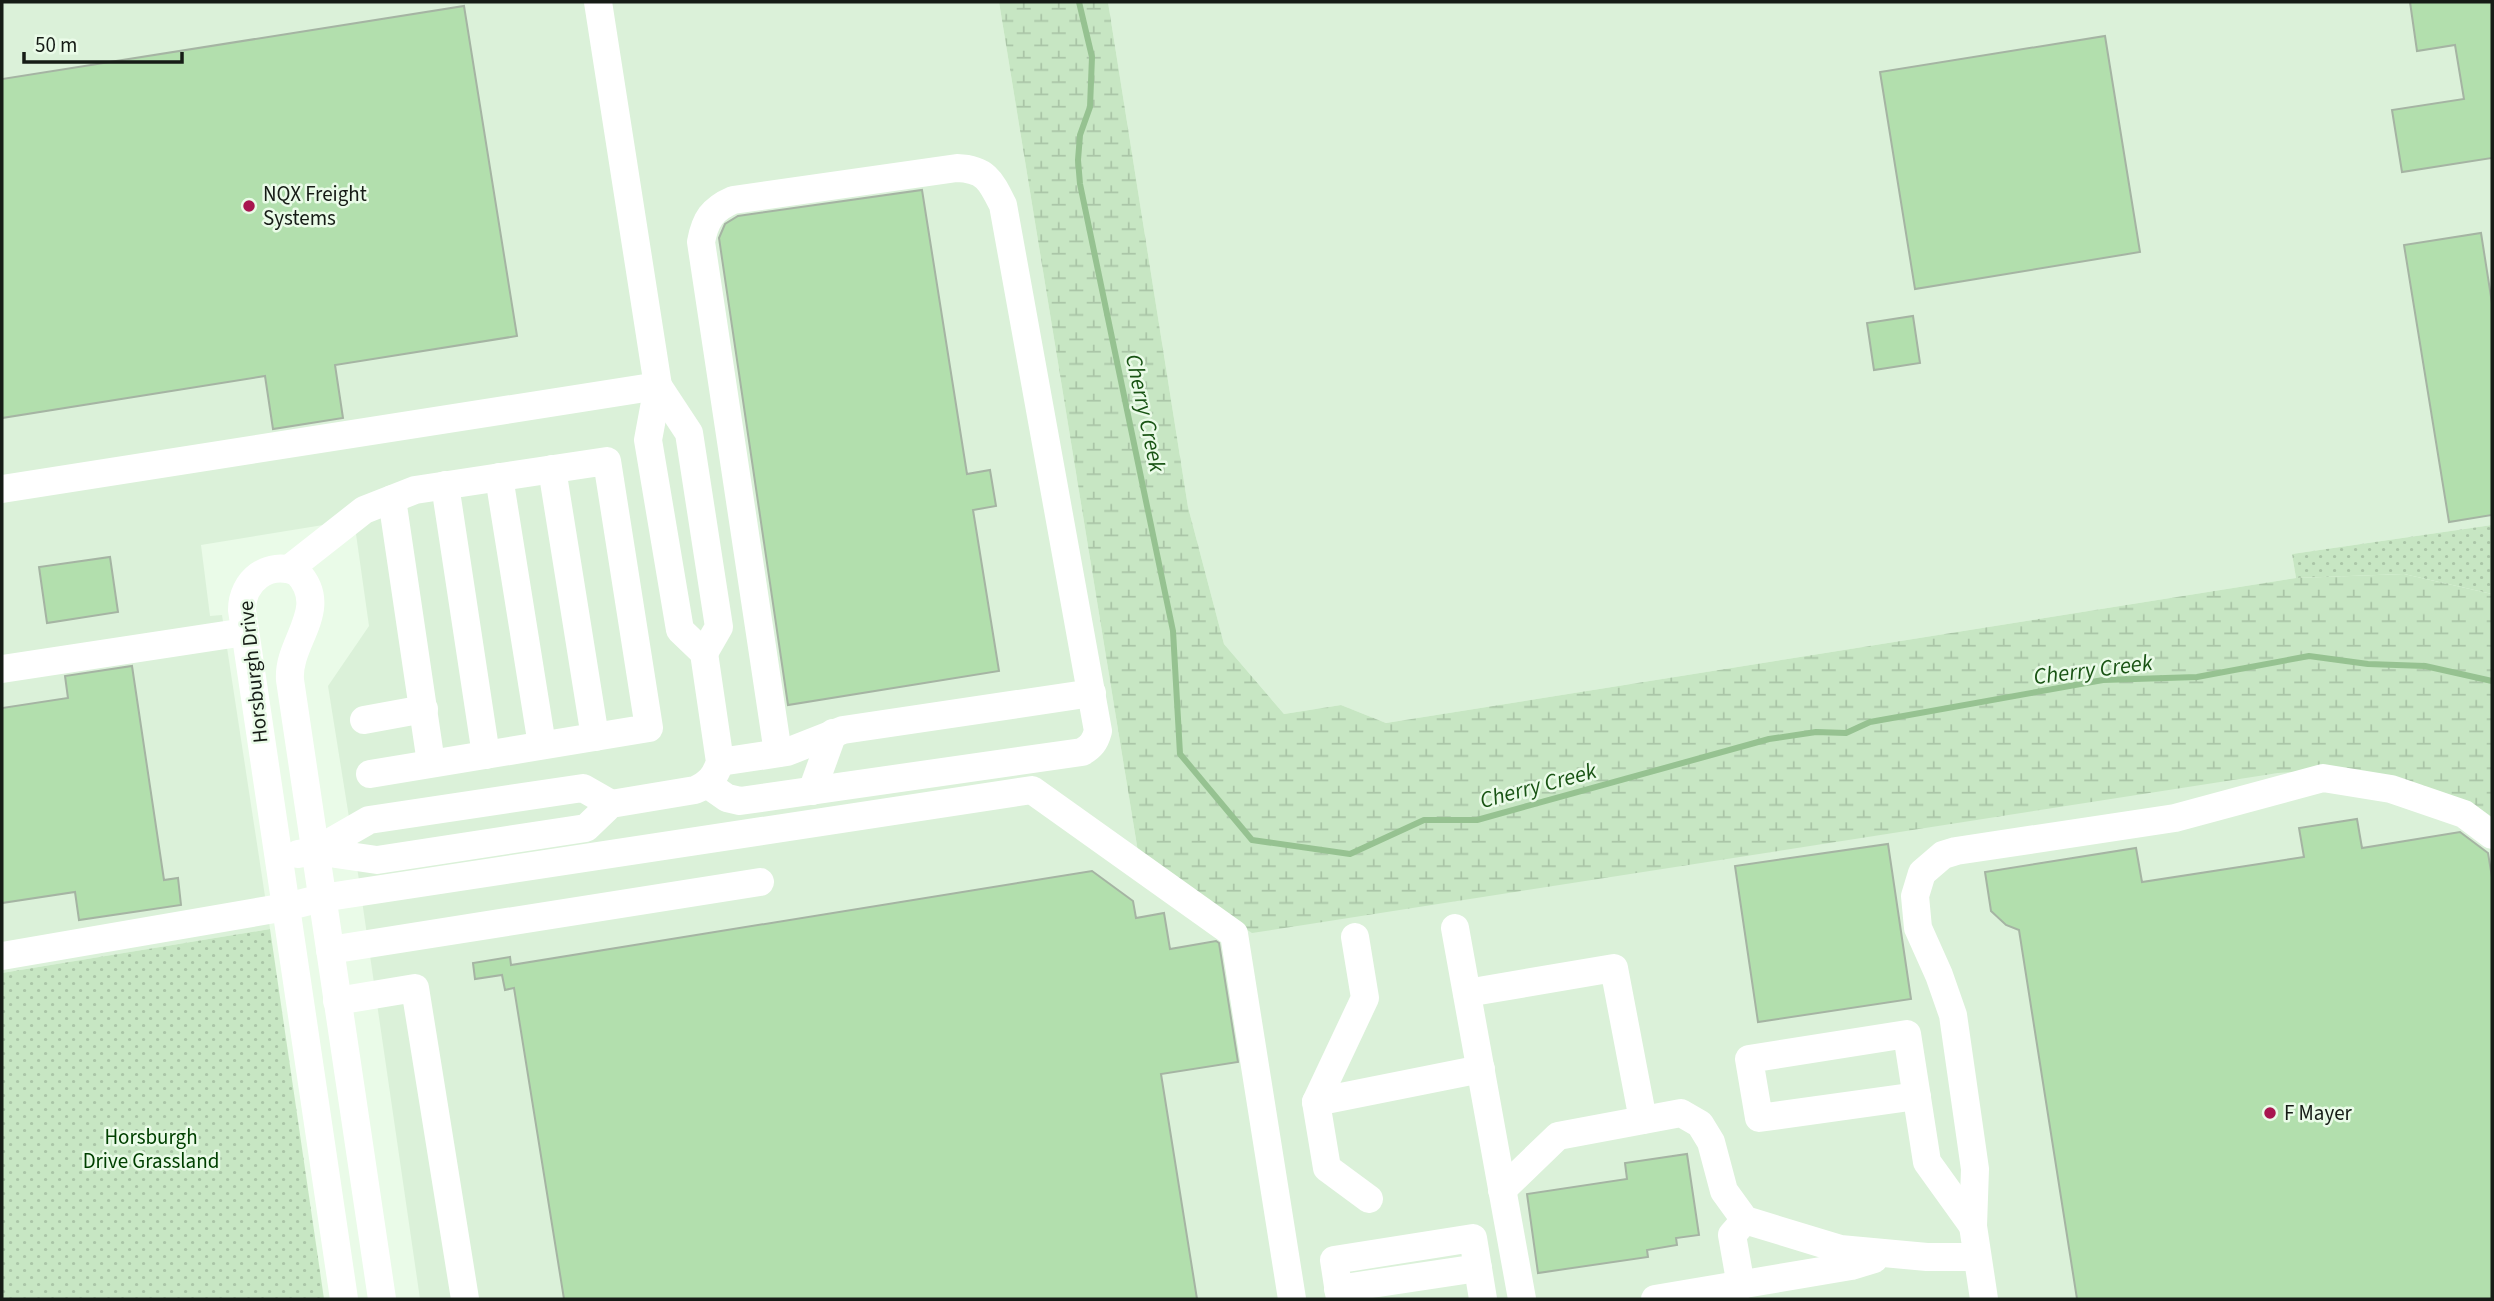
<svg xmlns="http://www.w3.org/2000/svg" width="2494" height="1301" font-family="'Source Sans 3',sans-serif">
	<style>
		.built { fill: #dbf1d9 }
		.grass { fill: url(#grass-dots) }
		.wetland { fill: url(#wetland-marsh) }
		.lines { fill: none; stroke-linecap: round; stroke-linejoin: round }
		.stream { stroke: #96c291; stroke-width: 6 }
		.building { fill: #b2dfad; stroke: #a5b4a3; stroke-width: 2 }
		.minor { stroke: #fff; stroke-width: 28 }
		.poi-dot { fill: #a81650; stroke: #eafbe8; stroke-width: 2.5 }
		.labels { text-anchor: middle; stroke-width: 5; stroke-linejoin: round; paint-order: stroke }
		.poi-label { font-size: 21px; fill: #161c16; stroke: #eafbe8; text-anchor: start }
		.street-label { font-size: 21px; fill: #161c16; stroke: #eafbe8 }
		.park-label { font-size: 21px; fill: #004000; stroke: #eafbe8 }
		.water-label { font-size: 23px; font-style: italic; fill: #185313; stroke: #eafbe8 }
	</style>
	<defs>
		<pattern id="grass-dots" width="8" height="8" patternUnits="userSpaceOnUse" patternTransform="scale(1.75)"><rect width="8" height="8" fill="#c7e6c3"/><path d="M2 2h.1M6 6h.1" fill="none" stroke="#aac5a7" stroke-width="1.8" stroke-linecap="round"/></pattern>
		<pattern id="wetland-marsh" width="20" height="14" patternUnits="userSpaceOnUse" patternTransform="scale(1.75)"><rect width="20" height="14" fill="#c7e6c3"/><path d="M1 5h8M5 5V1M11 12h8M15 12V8" fill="none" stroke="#aac5a7"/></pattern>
	</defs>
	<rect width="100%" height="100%" fill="#eafbe8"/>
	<g class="built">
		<path d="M2,2H999L1139,858L2278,773L2337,770L2476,806L2492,817V1299H420L359,880L328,686L369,626L354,520L201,545L210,616L222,615L270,929L2,973Z"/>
		<path d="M1108,2H2492V525L2292,554L2296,578L1386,723L1341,705L1284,714L1224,644L1188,507Z"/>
	</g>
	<g class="grass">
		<path d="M2492,525V594L2404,574L2296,578L2292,554Z"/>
		<path d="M270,929L324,1299H2V973Z"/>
	</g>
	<path class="wetland" d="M999,2H1108L1188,507L1224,644L1284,714L1341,705L1386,723L2296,578L2404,574L2492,594V817L2476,806L2337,770L2278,773L1252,933L1139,858Z"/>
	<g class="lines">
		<path class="stream" d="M1079,2L1092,57L1090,107L1080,135L1078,160L1080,184L1173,631L1180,754L1252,840L1350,854L1424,820H1477L1769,739L1816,732L1846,733L1870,722L2103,680L2197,677L2309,656L2368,664L2425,666L2492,681"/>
	</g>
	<g class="building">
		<path d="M2410,2H2492V158L2402,172L2392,110L2464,99L2455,45L2417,51Z"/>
		<path d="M464,6L517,336L335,365L343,418L273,429L265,376L2,418V79Z"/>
		<path d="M2105,36L2140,252L1915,289L1880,72Z"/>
		<path d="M922,190L967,474L990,470L996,506L973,510L999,671L788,705L719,238L725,224L738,216Z"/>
		<path d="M2481,233L2492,303V515L2449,522L2404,245Z"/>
		<path d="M1913,316L1920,363L1874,370L1867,323Z"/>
		<path d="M110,557L118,612L47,623L39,567Z"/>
		<path d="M132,666L164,880L178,878L181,905L79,920L75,892L2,903V708L68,698L65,676Z"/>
		<path d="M2357,819L2362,848L2460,832L2488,853L2492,877V1299H2077L2019,930L2006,925L1991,911L1985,872L2136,848L2142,882L2304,857L2299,828Z"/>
		<path d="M1888,844L1911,999L1758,1022L1735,866Z"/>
		<path d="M1092,871L1133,901L1136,918L1164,913L1170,949L1216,941L1219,943L1238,1062L1161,1074L1197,1299H564L514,988L505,990L502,975L475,979L473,963L510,957L511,965Z"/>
		<path d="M1687,1154L1699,1235L1676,1238L1677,1245L1647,1250L1648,1257L1538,1273L1527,1194L1627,1179L1625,1163Z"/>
	</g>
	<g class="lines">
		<g class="minor">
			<path d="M658,386L689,433L719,627L704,653"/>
			<path d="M552,469L595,737"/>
			<path d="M499,477L542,745"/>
			<path d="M445,485L486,755"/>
			<path d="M2,489L658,386L598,2"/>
			<path d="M392,499L431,763"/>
			<path d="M289,569L364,510L415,490L607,461L649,728L370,774"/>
			<path d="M2,669L245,632"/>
			<path d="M364,720L424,709"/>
			<path d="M720,762L787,752L843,730L1092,693"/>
			<path d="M707,784L727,798L740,801L1082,752C1091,747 1095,742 1098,731L1003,205C991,181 986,169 957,168L733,200C712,209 705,220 701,242L778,753"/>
			<path d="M812,791L833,733"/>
			<path d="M315,851L369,820L583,788L611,804"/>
			<path d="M298,854L315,851L377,860L586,828L611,804L695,790C709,784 715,777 720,762L704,653L680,630L648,440L658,386"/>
			<path d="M1455,928L1522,1299"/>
			<path d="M1355,937L1365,998L1316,1102L1327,1168L1369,1199"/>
			<path d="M330,950L760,882"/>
			<path d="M2,956L286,907L322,898L1032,790L1234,934L1292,1299"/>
			<path d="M1467,993L1614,968L1643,1120"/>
			<path d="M337,1001L415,988L465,1299"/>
			<path d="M1917,1096L1759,1118L1749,1059L1907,1034L1927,1162L1973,1226"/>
			<path d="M1316,1102L1481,1069"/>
			<path d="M1502,1190L1558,1136L1681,1113L1700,1124L1711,1142L1724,1191L1745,1220L1840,1249L1927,1257H1977"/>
			<path d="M1741,1286L1732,1235L1745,1220"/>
			<path d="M1338,1289L1478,1268"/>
			<path d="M344,1299L242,610C242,581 268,560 297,572C332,609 287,641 290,680L382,1299"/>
			<path d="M1340,1299L1334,1260L1473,1238L1483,1299"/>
			<path d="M1655,1299L1851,1266L1874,1259"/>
			<path d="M1984,1299L1973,1226L1975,1169L1953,1015L1939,975L1918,928L1915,896L1922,873L1943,855L1956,851L2175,818L2323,778L2391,789L2464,814L2492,835"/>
		</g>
	</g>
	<g class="poi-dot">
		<circle cx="249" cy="206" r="7"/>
		<circle cx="2270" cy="1113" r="7"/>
	</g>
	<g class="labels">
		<g class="poi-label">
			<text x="263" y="201">NQX Freight<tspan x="263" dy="24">Systems</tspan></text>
			<text x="2284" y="1120">F Mayer</text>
		</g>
		<g class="street-label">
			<text transform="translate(253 672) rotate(-96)" y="7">Horsburgh Drive</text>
		</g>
		<g class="park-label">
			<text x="151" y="1144">Horsburgh<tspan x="151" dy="24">Drive Grassland</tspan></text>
		</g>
		<g class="water-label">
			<text transform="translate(1146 413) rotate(78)" y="8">Cherry Creek</text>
			<text transform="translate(2093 669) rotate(-7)" y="8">Cherry Creek</text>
			<text transform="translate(1538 785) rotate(-15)" y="8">Cherry Creek</text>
		</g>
	</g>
	<rect width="2494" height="1301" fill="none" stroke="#161c16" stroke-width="7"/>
	<path d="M24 52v10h158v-10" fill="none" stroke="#161c16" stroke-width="3.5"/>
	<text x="35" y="52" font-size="21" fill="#161c16" stroke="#eafbe8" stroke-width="5" paint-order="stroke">50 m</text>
</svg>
